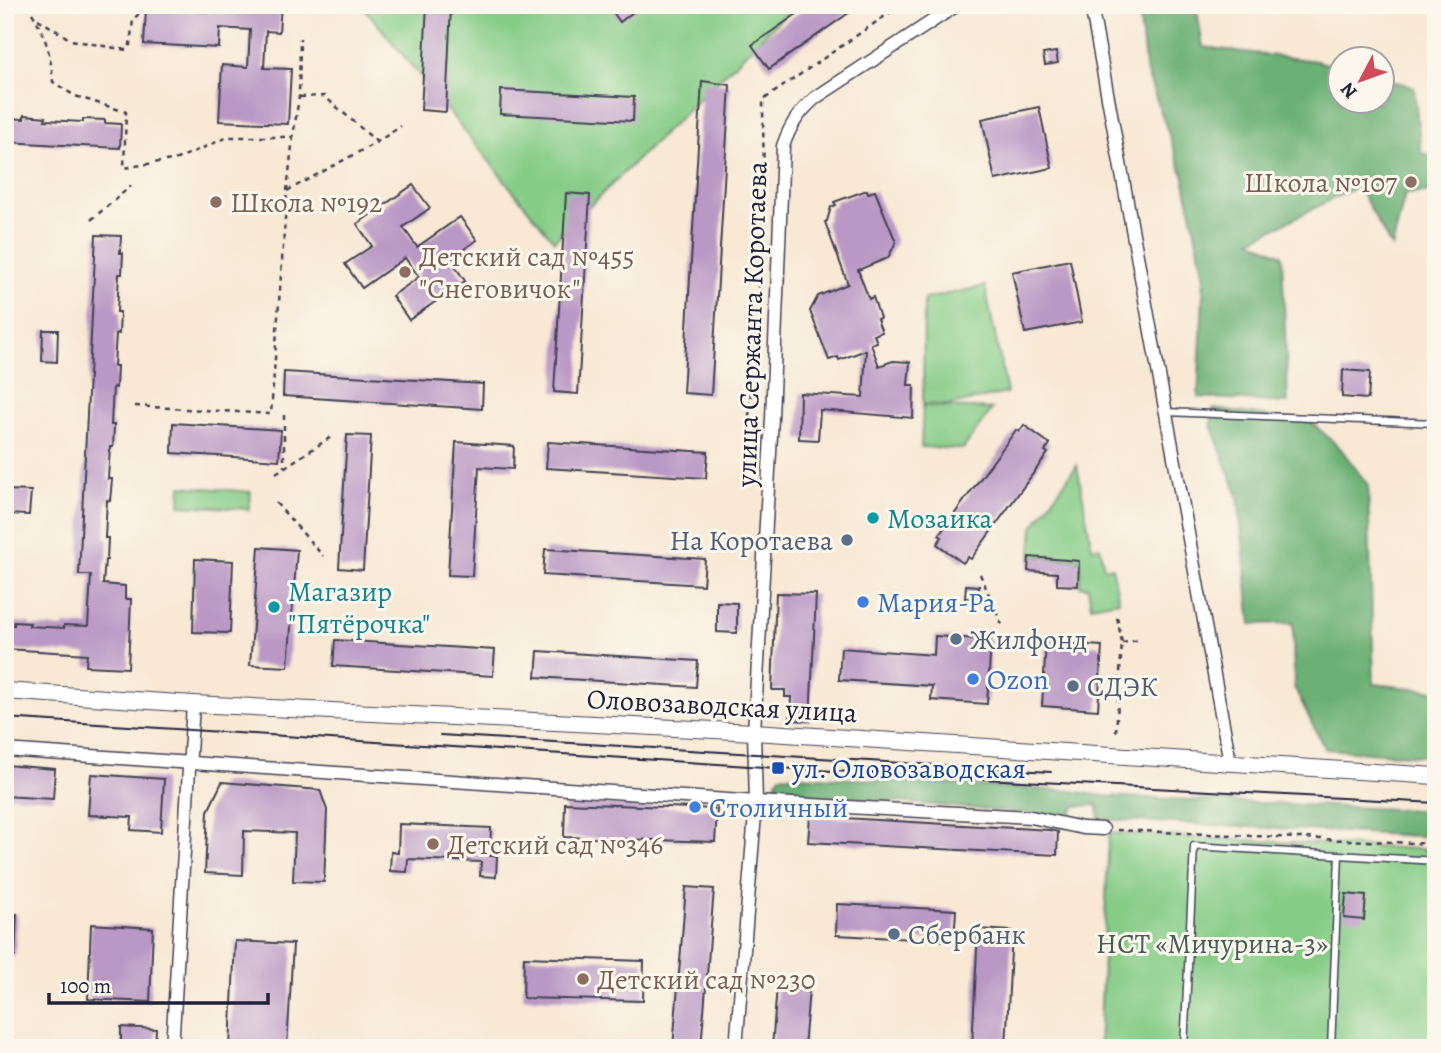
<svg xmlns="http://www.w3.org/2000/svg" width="1441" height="1053" font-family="Alegreya,serif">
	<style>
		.green { fill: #86cc87; stroke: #547761; stroke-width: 2 }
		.forest { fill: #6cb074; stroke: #476958; stroke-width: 2 }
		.building { fill: #b998c5 }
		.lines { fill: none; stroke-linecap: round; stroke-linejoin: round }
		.service-casing { stroke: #424052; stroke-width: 9 }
		.minor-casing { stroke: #424052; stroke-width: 15 }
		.tertiary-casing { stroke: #424052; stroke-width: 18 }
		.path { stroke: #424052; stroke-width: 2.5; stroke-dasharray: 5 5; stroke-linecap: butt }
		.service { stroke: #fff; stroke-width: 6 }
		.minor { stroke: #fff; stroke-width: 12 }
		.tertiary { stroke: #fff; stroke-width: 16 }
		.tram { stroke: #22223b; stroke-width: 2 }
		.education-dot { fill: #8d6e63; stroke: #fbf7ec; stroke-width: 2.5 }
		.culture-dot { fill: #0f9aa8; stroke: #fbf7ec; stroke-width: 2.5 }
		.service-dot { fill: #5c6f8a; stroke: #fbf7ec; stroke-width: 2.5 }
		.shop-dot { fill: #3f7fe0; stroke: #fbf7ec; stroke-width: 2.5 }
		.transit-dot { fill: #1a4fb4; stroke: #fbf7ec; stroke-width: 2.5 }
		.labels { text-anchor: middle; stroke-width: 6; stroke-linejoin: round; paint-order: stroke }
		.education-label { font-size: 28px; fill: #785e54; stroke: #fbf7ec; text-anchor: start }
		.street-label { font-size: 28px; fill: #22223b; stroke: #fbf7ec }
		.culture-label { font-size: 28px; fill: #0d838f; stroke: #fbf7ec; text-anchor: start }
		.service-label { font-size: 28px; fill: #4e5e75; stroke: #fbf7ec; text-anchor: start }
		.shop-label { font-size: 28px; fill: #366cbe; stroke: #fbf7ec; text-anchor: start }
		.transit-label { font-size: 28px; fill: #164399; stroke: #fbf7ec; text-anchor: start }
		.park-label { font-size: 28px; fill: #455e56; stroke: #fbf7ec }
	</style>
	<rect width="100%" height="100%" fill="#fbf7ec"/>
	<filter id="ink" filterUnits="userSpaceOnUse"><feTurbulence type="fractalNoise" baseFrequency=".0143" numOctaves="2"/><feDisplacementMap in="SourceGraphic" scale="14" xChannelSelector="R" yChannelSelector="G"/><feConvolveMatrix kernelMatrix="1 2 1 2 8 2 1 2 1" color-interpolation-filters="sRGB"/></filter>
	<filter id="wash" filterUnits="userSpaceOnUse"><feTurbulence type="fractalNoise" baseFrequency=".00686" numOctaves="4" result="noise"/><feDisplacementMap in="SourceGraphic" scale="28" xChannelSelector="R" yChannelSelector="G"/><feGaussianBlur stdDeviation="1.57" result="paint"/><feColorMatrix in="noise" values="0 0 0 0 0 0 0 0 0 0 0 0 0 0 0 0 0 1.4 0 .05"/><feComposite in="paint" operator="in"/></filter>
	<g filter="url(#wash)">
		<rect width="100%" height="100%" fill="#f8e8d4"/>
		<g class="green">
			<path d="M362,5H795L554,241Z"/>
			<path d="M985,286L1007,393L950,405L923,404L924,299Z"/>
			<path d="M923,406L992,409L963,449L921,447Z"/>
			<path d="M1077,465L1092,548L1100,547L1104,568L1112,567L1119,601L1091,606L1088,587L1080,586L1081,560L1031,556L1033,527Z"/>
			<path d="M181,486L251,492L249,509L180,505Z"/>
			<path d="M1109,833L1436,850V1048H1099Z"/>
		</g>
		<g class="forest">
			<path d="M1138,5H1196L1203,47L1317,61L1339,67L1340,102H1382V78L1414,87L1421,153L1436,156V192L1405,194L1392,248L1358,186L1251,240L1282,255L1288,403L1198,397L1204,276L1184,177L1146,70Z"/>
			<path d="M1213,409L1311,422L1340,448L1368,485L1374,684L1436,691V757L1325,749L1294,687L1293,623L1251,624L1238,496L1211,425Z"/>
			<path d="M780,775L1072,791L1105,796L1436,811V837L1099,819L1098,805L1075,806L1069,817L772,791Z"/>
		</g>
		<g id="blocks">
			<g class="building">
				<path d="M212,5H281L279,32L266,31L264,68L291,69L288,124L219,121L222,65L248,67L250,30L220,28L219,48L144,44L146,9L212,12Z"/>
				<path d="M427,5H451L446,112L421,110Z"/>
				<path d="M608,5H642L620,22Z"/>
				<path d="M810,5H860L769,69L752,45Z"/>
				<path d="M1056,52L1058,63L1045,65L1043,54Z"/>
				<path d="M702,81L730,85L711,395L683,393Z"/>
				<path d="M501,90L634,97L633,121L500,114Z"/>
				<path d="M1039,107L1052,168L995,180L982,119Z"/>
				<path d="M24,115L46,117L45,120L83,122V119L105,120V123L121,124L120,148L5,142V118L24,119Z"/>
				<path d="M413,185L430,208L403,227L417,247L460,217L477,240L450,259L465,281L409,320L392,296L419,277L405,258L362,288L345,264L372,246L357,224Z"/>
				<path d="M867,190L868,193L875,191L896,242L888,258L858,270L869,299L873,297L880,318L877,319L882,332L874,335L877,342L871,344L879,366L893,361L910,362L908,385H914L913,418L820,410L818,440L799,439L800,393L863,397L866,350L839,360L838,357L829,360L810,311L818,296L848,284L825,222L827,221L831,207L836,205L834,202Z"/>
				<path d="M566,193L590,195L578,394L554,392Z"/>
				<path d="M96,235L121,236L120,253H123L122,274H119L117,312H120L119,334L116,333L114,366H117L116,388L113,387L111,425H114L113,447H110L108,479H112L110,501L107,500L105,538H108L107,560H105L103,584L125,586V599H131L128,668L86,666L87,654L6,649L5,646V625H14V622L30,623L29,626L64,628V625L88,626L91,575H79Z"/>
				<path d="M1070,260L1082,322L1025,333L1012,272Z"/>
				<path d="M43,330H58L57,362L42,361Z"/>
				<path d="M1343,370L1370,372L1368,399L1342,397Z"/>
				<path d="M284,372L483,384L482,409L283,396Z"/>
				<path d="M173,423L281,430L279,460L172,453Z"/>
				<path d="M1024,425L1050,444L1045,451L1048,453L971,559L968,557L963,563L937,544L942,537L939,535L1016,430L1019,432Z"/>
				<path d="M347,435L371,436L363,570L339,568Z"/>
				<path d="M456,442L514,446L513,469L479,467L472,576L448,575Z"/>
				<path d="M548,442L708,452L706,478L546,468Z"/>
				<path d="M5,490L31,491L29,515L5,514Z"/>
				<path d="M259,547L297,550L288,667L250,665Z"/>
				<path d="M545,549L705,559L703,585L543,575Z"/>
				<path d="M1029,557L1079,561L1078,586L1057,585V573L1028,571Z"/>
				<path d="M195,559L233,561L230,633L193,632Z"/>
				<path d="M966,585L979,586L978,599L965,598Z"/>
				<path d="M776,593L816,594L810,721L790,720L791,697H785V690H772Z"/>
				<path d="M717,602L737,603V633L717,632Z"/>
				<path d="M935,636L991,640L987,704L931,700L932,686L839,680L841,648L934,655Z"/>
				<path d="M335,640L495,650L493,676L333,666Z"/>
				<path d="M1046,642L1102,646L1098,710L1042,706Z"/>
				<path d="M538,651L698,661L696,687L536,677Z"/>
				<path d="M5,765L55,769L53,799L5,796Z"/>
				<path d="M91,774L164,779L161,832L131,830L132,817L88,815Z"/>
				<path d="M222,782L320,790L327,810L324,882L293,881L295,833L244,831L243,875L205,873L208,811Z"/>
				<path d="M565,803L717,809L715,842L564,837Z"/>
				<path d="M810,816L1049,830L1058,832L1057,855L808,842Z"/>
				<path d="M399,824L491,828L490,856H497L496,877L480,876L481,862L408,859L407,872L390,871L391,852L398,853Z"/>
				<path d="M686,887L714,889L701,1048H673Z"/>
				<path d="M1346,894L1366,896L1364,920L1344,918Z"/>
				<path d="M837,904L956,910L954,941L836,935Z"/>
				<path d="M5,913L17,914L15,956H5Z"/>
				<path d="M91,924L153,928L150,1002L88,999Z"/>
				<path d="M978,929L1012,931L1006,1048H972Z"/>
				<path d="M235,941L293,944L287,1048H230Z"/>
				<path d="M524,957L644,961L643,1001L523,998Z"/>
				<path d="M777,986L809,989L804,1048H772Z"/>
				<path d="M121,1027L156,1029L155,1048H121Z"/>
			</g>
		</g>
	</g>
	<g filter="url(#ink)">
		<use href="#blocks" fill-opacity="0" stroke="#424052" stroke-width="2"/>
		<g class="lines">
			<defs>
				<g id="service">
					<path d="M1166,412L1436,423"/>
					<path d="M1184,1048L1194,846L1436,861"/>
					<path d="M1331,1048L1339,855"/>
				</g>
				<g id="minor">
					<path d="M1091,5L1230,762"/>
					<path d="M5,750L756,802L1031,817L1083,828L1103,829"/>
					<path d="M172,1048L193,704"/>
					<path d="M736,1048L756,802L754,732L772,418L783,146C790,126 798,113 815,98L957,5"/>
				</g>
				<path id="tertiary" d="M5,691L193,704L754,732L1436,776"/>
			</defs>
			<use href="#service" class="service-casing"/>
			<use href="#minor" class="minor-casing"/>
			<use href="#tertiary" class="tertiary-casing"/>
			<g class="path">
				<path d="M26,5C44,27 51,54 53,82L75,96L126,112L124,168L177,159L228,137H293L299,97L300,38"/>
				<path d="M38,19L71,40L126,50L130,45L133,20L147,5"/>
				<path d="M300,97L324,96L377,142"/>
				<path d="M287,191L293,137"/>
				<path d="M91,220L131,186"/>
				<path d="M135,406L271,414L287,191L377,142L401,126"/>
				<path d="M284,415V467"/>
				<path d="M749,417L764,206L763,100L901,5"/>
				<path d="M276,473L331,437"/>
				<path d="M276,503L323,556"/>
				<path d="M980,574L1002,625"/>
				<path d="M1122,643L1139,640"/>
				<path d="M1116,732L1122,643L1117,617"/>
				<path d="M1117,830L1436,844"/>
			</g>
			<use href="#service" class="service"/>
			<use href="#minor" class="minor"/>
			<use href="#tertiary" class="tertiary"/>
			<g class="tram">
				<path d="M5,718L778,768L1436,803"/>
				<path d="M440,735L1051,772"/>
			</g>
		</g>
	</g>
	<g class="education-dot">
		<circle cx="1411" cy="182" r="7"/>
		<circle cx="216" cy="202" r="7"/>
		<circle cx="405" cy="272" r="7"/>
		<circle cx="433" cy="844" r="7"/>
		<circle cx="583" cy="979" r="7"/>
	</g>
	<g class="culture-dot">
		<circle cx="873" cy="518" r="7"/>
		<circle cx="274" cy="607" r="7"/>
	</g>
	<g class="service-dot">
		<circle cx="847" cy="540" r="7"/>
		<circle cx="956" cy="639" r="7"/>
		<circle cx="1073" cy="686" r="7"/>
		<circle cx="894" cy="934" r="7"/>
	</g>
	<g class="shop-dot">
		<circle cx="863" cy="602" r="7"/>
		<circle cx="973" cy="679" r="7"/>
		<circle cx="695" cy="807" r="7"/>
	</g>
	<rect class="transit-dot" x="771" y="761" width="14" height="14" rx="3.5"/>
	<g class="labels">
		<g class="education-label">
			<text x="1397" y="192" text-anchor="end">Школа №107</text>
			<text x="230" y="212">Школа №192</text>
			<text x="419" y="266">Детский сад №455<tspan x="419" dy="32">"Снеговичок"</tspan></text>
			<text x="447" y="854">Детский сад №346</text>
			<text x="597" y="989">Детский сад №230</text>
		</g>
		<g class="street-label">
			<text transform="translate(751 324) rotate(-88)" y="10">улица Сержанта Коротаева</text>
			<text transform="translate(722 705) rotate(3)" y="10">Оловозаводская улица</text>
		</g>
		<g class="culture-label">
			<text x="887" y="528">Мозаика</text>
			<text x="288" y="601">Магазир<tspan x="288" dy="32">"Пятёрочка"</tspan></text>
		</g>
		<g class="service-label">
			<text x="833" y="550" text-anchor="end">На Коротаева</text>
			<text x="970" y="649">Жилфонд</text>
			<text x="1087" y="696">СДЭК</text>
			<text x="908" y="944">Сбербанк</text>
		</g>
		<g class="shop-label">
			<text x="877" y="612">Мария-Ра</text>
			<text x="987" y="689">Ozon</text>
			<text x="709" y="817">Столичный</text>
		</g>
		<g class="transit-label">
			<text x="792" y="778">ул. Оловозаводская</text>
		</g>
		<g class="park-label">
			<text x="1212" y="953">НСТ «Мичурина-3»</text>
		</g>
	</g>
	<rect width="1441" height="1053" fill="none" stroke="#fbf7ec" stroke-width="28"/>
	<g transform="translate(1361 80) rotate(229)"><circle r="33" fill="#fbf7ec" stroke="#a4a2a5" stroke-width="2"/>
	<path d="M0-5L12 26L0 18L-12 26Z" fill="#d1495b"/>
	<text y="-10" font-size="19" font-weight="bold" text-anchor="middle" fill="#22223b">N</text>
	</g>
	<path d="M49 993v10h219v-10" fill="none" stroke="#22223b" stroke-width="3.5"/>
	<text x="60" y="993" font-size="21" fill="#22223b" stroke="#fbf7ec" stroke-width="5" paint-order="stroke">100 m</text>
</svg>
